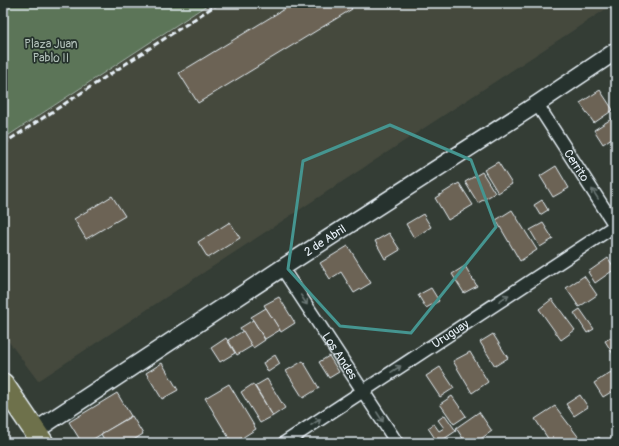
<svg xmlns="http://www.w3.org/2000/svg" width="619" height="446" font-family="Pangolin,sans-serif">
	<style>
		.built { fill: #45493e }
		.green { fill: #5c7458; stroke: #a2b2a8 }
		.building { fill: #6c6454; stroke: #e8f1f8 }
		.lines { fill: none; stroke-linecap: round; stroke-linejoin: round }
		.street-casing { stroke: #e8f1f8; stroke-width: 15 }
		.secondary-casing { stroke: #e8f1f8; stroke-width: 19 }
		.highway-casing { stroke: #e8f1f8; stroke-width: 24 }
		.street { stroke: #26332d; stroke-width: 12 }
		.secondary { stroke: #26332d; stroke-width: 16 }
		.highway { stroke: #6e714b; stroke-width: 21 }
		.rail { stroke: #e8f1f8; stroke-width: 3; stroke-dasharray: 6 3; stroke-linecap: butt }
		.oneway { stroke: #6a7674 }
		.marked { fill: none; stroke: #459590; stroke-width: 3; stroke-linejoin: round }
		.labels { text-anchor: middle; stroke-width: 3.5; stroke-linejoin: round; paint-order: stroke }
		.park-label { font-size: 12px; fill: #b0bfb8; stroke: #26332d }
		.street-label { font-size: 12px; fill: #e8f1f8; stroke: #26332d }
	</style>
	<rect width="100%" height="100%" fill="#343d35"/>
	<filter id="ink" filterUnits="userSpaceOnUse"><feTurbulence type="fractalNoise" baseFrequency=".025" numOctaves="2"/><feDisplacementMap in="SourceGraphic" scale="8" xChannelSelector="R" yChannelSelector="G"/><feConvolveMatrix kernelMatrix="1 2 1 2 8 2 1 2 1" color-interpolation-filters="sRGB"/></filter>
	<g filter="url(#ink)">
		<path class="built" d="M210,3H615L38,381L3,334V139Z"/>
		<path class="green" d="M3,3H210L3,139Z"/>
		<g class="building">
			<path d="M294,3H348L352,9L198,103L179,73Z"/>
			<path d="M600,90L613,110L594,123L580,103Z"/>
			<path d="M616,116V135L603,144L594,130Z"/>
			<path d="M498,162L512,184L498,193L484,170Z"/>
			<path d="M556,166L569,188L553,197L540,176Z"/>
			<path d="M482,172L495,193L478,203L465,182Z"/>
			<path d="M459,183L473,205L448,220L435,198Z"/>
			<path d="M112,196L125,216L86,239L74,219Z"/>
			<path d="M542,200L548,210L540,215L534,205Z"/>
			<path d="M512,210L537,250L520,261L496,220Z"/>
			<path d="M423,214L431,227L414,238L406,224Z"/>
			<path d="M230,222L240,238L208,258L198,242Z"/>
			<path d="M543,223L553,239L540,247L530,230Z"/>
			<path d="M389,233L400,250L385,259L375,241Z"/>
			<path d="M348,246L371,283L354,293L341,272L330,279L320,263Z"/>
			<path d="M608,258L615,269L595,283L588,272Z"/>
			<path d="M465,266L477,286L464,293L452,274Z"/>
			<path d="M584,276L597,295L579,307L566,288Z"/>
			<path d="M431,288L439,301L426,308L418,295Z"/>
			<path d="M279,297L295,323L281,332L264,305Z"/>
			<path d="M552,299L575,330L561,340L539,309Z"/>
			<path d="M266,308L280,330L265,339L251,317Z"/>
			<path d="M580,309L594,329L587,333L574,313Z"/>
			<path d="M253,320L265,340L253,348L240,328Z"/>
			<path d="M243,331L252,346L237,355L228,340Z"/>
			<path d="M493,334L508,358L495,366L480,342Z"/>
			<path d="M615,335L616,337V359L605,341Z"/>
			<path d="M226,338L235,353L220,362L211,348Z"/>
			<path d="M470,352L488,382L472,393L453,361Z"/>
			<path d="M275,355L280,364L268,372L263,363Z"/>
			<path d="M329,356L339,372L329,378L319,362Z"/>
			<path d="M303,361L319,388L303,398L286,371Z"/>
			<path d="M162,363L178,390L162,399L146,373Z"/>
			<path d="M440,367L454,388L440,397L426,376Z"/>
			<path d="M611,372L616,380V389L603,397L594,383Z"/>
			<path d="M267,379L285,408L273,416L255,386Z"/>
			<path d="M229,384L256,429L234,443H232L205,398Z"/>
			<path d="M253,384L273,416L260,423L241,392Z"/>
			<path d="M117,393L131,416L87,443H82L69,422Z"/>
			<path d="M580,395L588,407L574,416L566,404Z"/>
			<path d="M452,396L466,416L454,424L440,404Z"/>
			<path d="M555,406L583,443H551L535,419Z"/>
			<path d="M479,412L492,431L475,443H466L456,428Z"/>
			<path d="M445,415L456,431L438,443L428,428L434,424L439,431L444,428L438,420Z"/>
			<path d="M132,416L143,434L129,443H106L101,434Z"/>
			<path d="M599,437L603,443H589Z"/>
		</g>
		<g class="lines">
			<defs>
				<g id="street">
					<path id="s1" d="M537,104L616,227"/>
					<path id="s2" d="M282,268L397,443"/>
					<path id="s3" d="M284,443L616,225"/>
				</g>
				<g id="secondary">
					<path id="s4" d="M35,431L282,268L537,104L616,51"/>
				</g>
				<path id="highway" d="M3,384L43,443"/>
			</defs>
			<use href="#street" class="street-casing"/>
			<use href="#secondary" class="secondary-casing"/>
			<use href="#highway" class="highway-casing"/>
			<use href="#street" class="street"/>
			<use href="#secondary" class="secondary"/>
			<use href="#highway" class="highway"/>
			<path class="rail" d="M3,144L219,3"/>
		</g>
		<defs><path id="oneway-shaft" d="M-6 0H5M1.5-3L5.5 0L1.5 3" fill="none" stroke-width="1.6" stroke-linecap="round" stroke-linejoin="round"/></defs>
		<g class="oneway">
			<use href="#oneway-shaft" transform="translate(595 194) rotate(-123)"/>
			<use href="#oneway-shaft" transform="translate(504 298) rotate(-33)"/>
			<use href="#oneway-shaft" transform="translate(304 300) rotate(57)"/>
			<use href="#oneway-shaft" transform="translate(396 369) rotate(-33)"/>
			<use href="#oneway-shaft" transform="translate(380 417) rotate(57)"/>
			<use href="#oneway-shaft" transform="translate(316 422) rotate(-33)"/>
		</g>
	</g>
	<path class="marked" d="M390,125L471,160L496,227L411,333L340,326L288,269L303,161Z"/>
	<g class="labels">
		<g class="park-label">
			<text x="51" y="48">Plaza Juan<tspan x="51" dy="14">Pablo II</tspan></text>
		</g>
		<g class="street-label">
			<text dy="4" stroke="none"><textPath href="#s1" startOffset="73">Cerrito</textPath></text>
			<text dy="4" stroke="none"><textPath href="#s4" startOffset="347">2 de Abril</textPath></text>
			<text dy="4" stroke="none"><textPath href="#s3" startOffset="199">Uruguay</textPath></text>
			<text dy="4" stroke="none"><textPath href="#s2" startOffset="105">Los Andes</textPath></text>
		</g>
	</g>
	<rect width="619" height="446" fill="none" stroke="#26332d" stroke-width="16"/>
	<rect x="8" y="8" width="603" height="430" fill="none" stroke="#e8f1f8" stroke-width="1.5" filter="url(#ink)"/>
</svg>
